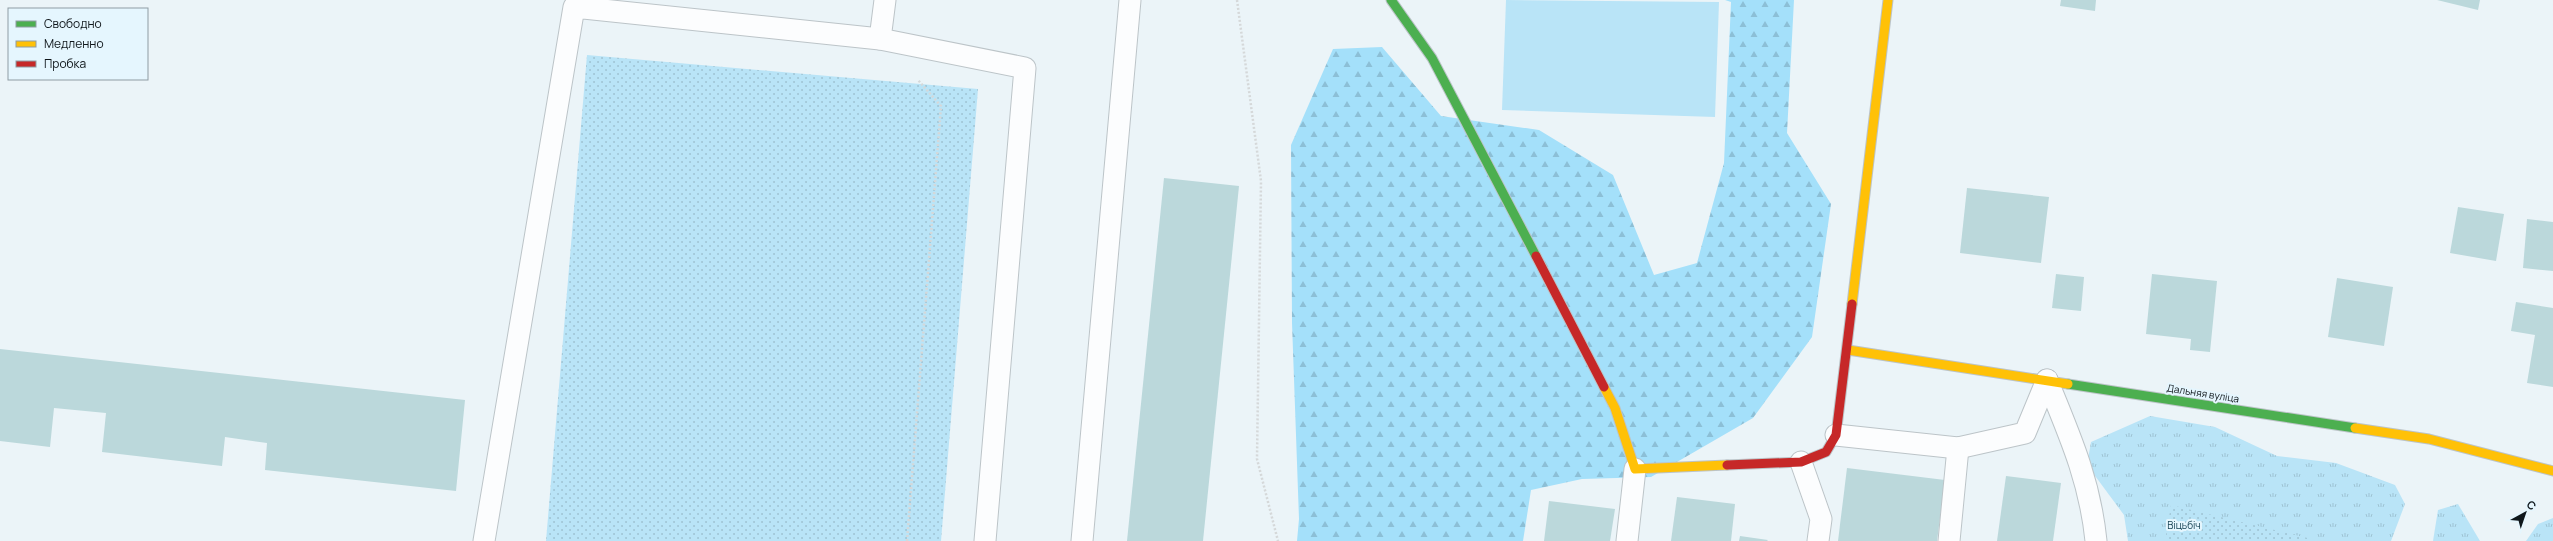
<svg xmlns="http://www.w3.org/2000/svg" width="2553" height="541" font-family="Manrope,sans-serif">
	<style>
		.grass { fill: url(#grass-tufts) }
		.forest { fill: url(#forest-firs) }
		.park { fill: url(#park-dots) }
		.pitch { fill: #b9e4f7 }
		.building { fill: #bbd8db }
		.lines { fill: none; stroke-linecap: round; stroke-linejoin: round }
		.lane-casing { stroke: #bcc4c8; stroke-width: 23 }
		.fast-casing { stroke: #bcc4c8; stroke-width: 11 }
		.slow-casing { stroke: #bcc4c8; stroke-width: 11 }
		.jam-casing { stroke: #bcc4c8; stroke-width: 11 }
		.path { stroke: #d5d8d9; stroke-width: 2.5; stroke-dasharray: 2 2; stroke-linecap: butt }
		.lane { stroke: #fcfdfe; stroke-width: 21 }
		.fast { stroke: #4caf50; stroke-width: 9 }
		.slow { stroke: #ffc107; stroke-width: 9 }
		.jam { stroke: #c62828; stroke-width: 9 }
		.labels { text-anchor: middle; stroke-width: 4; stroke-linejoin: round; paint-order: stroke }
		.street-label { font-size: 10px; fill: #0f161a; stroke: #e5f6fe }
		.park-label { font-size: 10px; fill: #113e50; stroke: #e5f6fe }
	</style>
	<defs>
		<pattern id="grass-tufts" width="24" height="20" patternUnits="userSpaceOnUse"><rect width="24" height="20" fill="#b9e4f7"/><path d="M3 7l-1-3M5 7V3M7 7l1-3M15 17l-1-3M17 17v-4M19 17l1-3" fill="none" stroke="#9ec3d3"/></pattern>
		<pattern id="forest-firs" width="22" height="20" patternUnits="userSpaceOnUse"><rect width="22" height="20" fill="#a4e0fa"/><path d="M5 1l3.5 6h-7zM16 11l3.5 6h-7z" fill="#8cbfd6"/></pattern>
		<pattern id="park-dots" width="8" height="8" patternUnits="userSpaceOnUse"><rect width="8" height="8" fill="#b9e4f7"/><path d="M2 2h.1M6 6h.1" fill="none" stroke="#9ec3d3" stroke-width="1.8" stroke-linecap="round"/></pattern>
	</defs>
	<rect width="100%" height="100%" fill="#ebf4f8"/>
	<g class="grass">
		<path d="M2150,416L2215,427L2277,456L2336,463L2395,485L2405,504L2391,541H2128L2124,515L2087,465L2091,442Z"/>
		<path d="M2458,504L2480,541H2433L2438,510Z"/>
		<path d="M2553,518V541H2526L2538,524Z"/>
	</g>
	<path class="forest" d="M1725,0H1794L1787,133L1831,204L1812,337L1753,418L1651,477L1582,479L1531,490L1523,541H1297L1299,519L1292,323L1291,145L1333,49L1382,47L1441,116L1539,130L1613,175L1654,275L1697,263L1724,163L1731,2Z"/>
	<g class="park">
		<path d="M587,55L978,89L941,541H546Z"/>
		<path d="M2171,505L2320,541H2165Z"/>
	</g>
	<path class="pitch" d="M1506,0L1719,2L1715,117L1502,110Z"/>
	<g class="building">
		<path d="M2061,0H2096L2095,11L2060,6Z"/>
		<path d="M2437,0H2480L2478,10Z"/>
		<path d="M1164,178L1239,186L1203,541H1127Z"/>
		<path d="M1967,188L2049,197L2041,263L1960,253Z"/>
		<path d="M2458,207L2504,214L2496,261L2450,253Z"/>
		<path d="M2527,219L2553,222V271L2523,268Z"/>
		<path d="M2056,274L2084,277L2081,311L2052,308Z"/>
		<path d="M2152,274L2217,281L2210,352L2190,350L2191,339L2146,334Z"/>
		<path d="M2337,278L2393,287L2384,346L2328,337Z"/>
		<path d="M2516,302L2553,308V387L2527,383L2535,335L2511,331Z"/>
		<path d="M0,349L465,400L456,491L265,470L267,443L225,437L222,466L102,452L106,413L54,408L50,447L0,441Z"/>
		<path d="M1847,468L1945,480L1937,541H1838Z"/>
		<path d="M2006,476L2061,483L2053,541H1997Z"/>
		<path d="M1677,497L1735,504L1731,541H1671Z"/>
		<path d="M1549,501L1615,509L1610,541H1544Z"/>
		<path d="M1740,536L1768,540L1767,541H1739Z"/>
	</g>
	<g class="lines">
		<defs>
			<g id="lane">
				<path d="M885,0L880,39L1025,68L985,541"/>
				<path d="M2047,380C2070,436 2090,481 2096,541"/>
				<path d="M1836,435L1958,448L2025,433L2047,380"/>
				<path d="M1801,462L1821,519L1818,541"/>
				<path d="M484,541L574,7L880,39"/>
				<path d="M1082,541L1130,0"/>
				<path d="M1627,541L1635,469"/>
				<path d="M1949,541L1958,448"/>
			</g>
			<g id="fast">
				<path d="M1391,0L1432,58L1536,256"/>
				<path d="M2068,384L2355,428"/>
			</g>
			<g id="slow">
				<path d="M1852,304L1888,0"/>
				<path d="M1848,350L2068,384"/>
				<path d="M1604,387L1615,408L1635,469L1727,465"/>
				<path d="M2355,428L2429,439L2553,471"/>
			</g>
			<g id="jam">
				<path d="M1536,256L1604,387"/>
				<path d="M1727,465L1801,462L1826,452L1836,435L1852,304"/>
			</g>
		</defs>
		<use href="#lane" class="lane-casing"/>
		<use href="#fast" class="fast-casing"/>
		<use href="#slow" class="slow-casing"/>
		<use href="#jam" class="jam-casing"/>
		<g class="path">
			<path d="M1237,0L1261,181L1257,459L1278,541"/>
			<path d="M907,541L941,106L918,80"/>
		</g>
		<use href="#lane" class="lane"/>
		<use href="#fast" class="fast"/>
		<use href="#slow" class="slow"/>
		<use href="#jam" class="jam"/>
	</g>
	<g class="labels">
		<g class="street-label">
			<text transform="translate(2203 393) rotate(9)" y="4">Дальняя вуліца</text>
		</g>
		<g class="park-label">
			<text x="2184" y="529">Віцьбіч</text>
		</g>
	</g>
	<rect x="8" y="8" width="140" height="72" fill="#e5f6fe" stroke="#8f9ca3"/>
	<rect x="16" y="21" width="20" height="6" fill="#4caf50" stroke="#8f9ca3"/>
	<text x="44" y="28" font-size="12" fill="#0f161a">Свободно</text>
	<rect x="16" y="41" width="20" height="6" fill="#ffc107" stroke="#8f9ca3"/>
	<text x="44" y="48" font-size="12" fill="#0f161a">Медленно</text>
	<rect x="16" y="61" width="20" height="6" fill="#c62828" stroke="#8f9ca3"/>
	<text x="44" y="68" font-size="12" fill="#0f161a">Пробка</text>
	<g transform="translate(2525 513) rotate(40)" stroke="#e5f6fe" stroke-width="3" paint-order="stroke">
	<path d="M0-3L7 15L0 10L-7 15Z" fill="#0f161a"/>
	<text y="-6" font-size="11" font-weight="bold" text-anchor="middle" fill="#0f161a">С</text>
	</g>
</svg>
